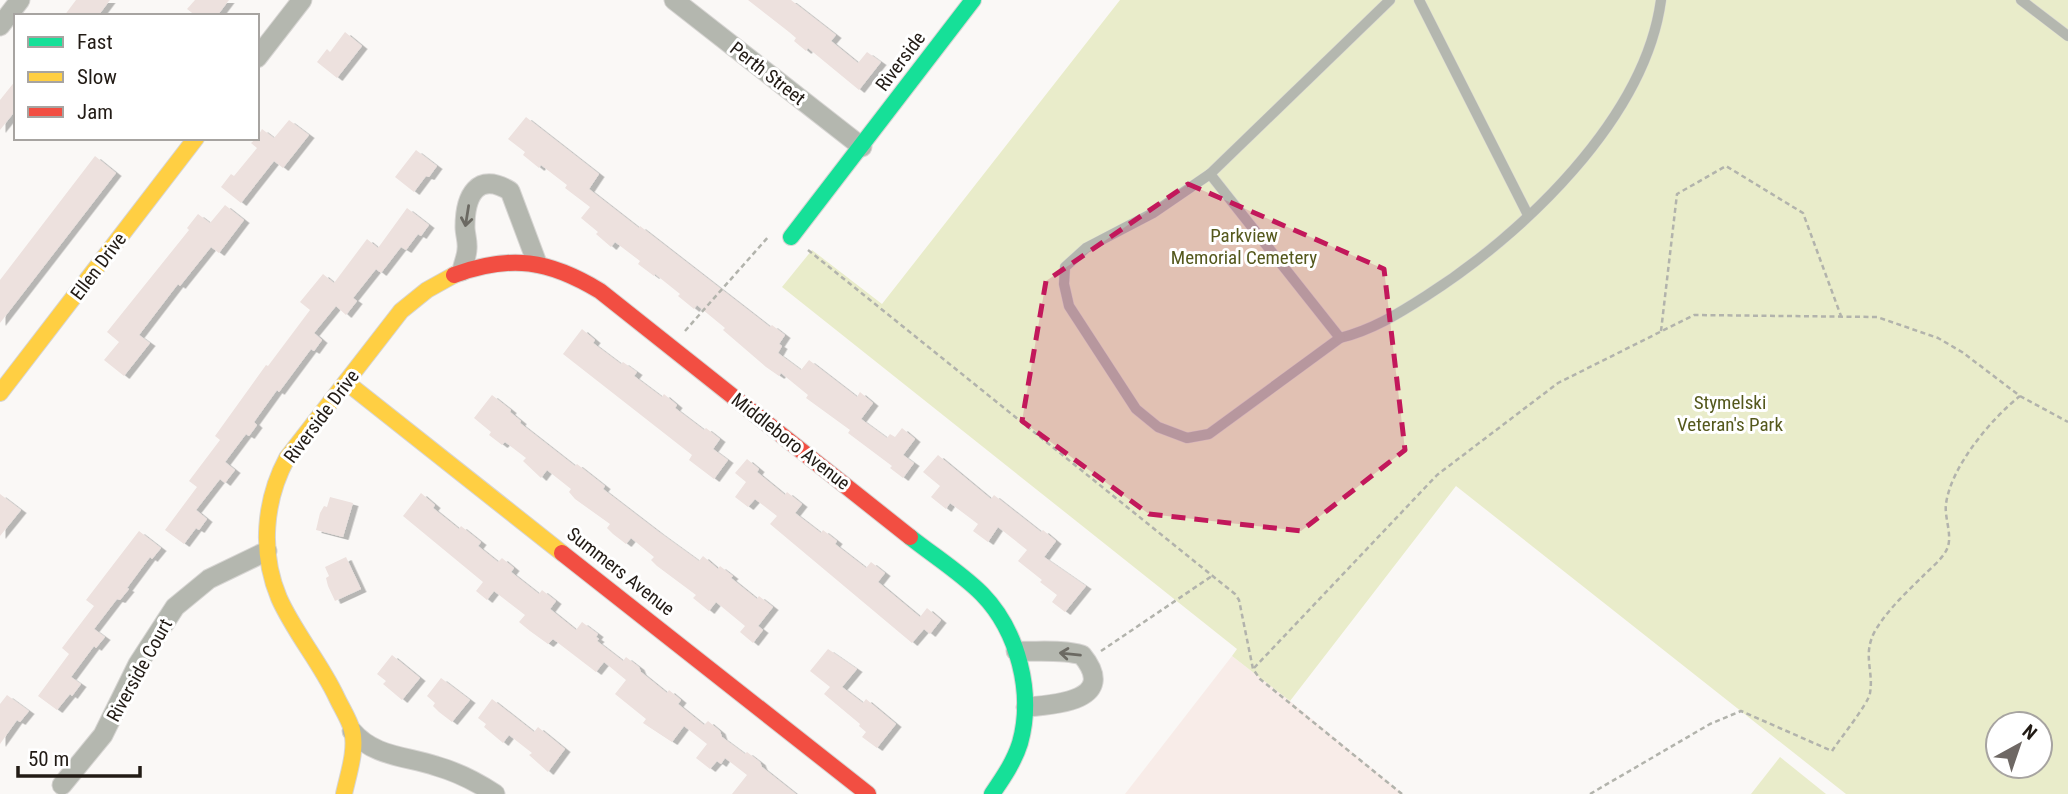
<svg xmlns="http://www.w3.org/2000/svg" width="2068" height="794" font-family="'Roboto Condensed',sans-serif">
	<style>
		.education { fill: #f8ece8 }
		.green { fill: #e9ecca; fill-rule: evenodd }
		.building { fill: #ede1de; filter: url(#shadow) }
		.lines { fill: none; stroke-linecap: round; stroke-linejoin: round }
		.lane-casing { stroke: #d7d5d3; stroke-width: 11 }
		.street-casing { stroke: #d7d5d3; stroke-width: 21 }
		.fast-casing { stroke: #d7d5d3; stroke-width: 18 }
		.slow-casing { stroke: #d7d5d3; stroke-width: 18 }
		.jam-casing { stroke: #d7d5d3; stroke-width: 18 }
		.path { stroke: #b2b3ac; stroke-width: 2.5; stroke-dasharray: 5 3.5; stroke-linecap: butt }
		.lane { stroke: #b4b7af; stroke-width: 10 }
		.street { stroke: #b4b7af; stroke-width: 19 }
		.fast { stroke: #16e098; stroke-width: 16 }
		.slow { stroke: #ffcf43; stroke-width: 16 }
		.jam { stroke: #f24e42; stroke-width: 16 }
		.oneway { stroke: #6b6962 }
		.marked { fill: #c2185b; fill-opacity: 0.2; stroke: #c2185b; stroke-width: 5; stroke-dasharray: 14 9; stroke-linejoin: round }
		.labels { text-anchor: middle; stroke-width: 6; stroke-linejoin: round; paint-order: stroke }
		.street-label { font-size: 19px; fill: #221b15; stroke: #fff }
		.park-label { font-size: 19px; fill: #54581c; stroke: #fff }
	</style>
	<defs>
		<filter id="shadow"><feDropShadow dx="5.5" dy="3" stdDeviation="0" flood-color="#0004"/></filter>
	</defs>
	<rect width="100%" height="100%" fill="#faf8f6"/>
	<path class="education" d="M1232,656L1290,701L1403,794H1125Z"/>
	<g class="green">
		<path d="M1120,0H2068V794H1846L1456,486L1290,701L1232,656L1237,649L782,287L812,250L882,304ZM1998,724H2040V766H1998Z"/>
		<path d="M1780,757L1826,794H1751Z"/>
	</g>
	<g class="building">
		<path d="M76,0H110L98,16H64Z"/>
		<path d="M195,0H229L217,16H196L187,9Z"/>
		<path d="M748,0H791L836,35L831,41L858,63L867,52L881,62L859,90L808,48L806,51L794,41L796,38L789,32Z"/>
		<path d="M345,32L362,46L337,78L317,62L327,49L330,52Z"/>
		<path d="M16,80V110L0,130V100Z"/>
		<path d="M526,117L599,174L589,189L639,228L640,226L770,327L772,325L785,335L779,344L782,346L778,353L801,370L809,360L857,397L860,392L873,403L861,419L887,438L890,434L895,437L902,428L915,439L903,455L914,463L903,478L890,468L892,466L848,433L850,430L806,398L808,395L781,373L779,376L766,367L723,330L725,328L697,305L694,309L678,296L680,294L655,274L654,276L638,264L640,261L615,242L611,247L596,234L598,232L581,218L590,207L565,188L567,185L541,165L539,168L523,155L525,152L508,139Z"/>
		<path d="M289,120L309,135L283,168L274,161L241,203L221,187L231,174L234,176L257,148L251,143L257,138L262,129L274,138Z"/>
		<path d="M416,150L437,166L429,177L426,176L414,192L395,177Z"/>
		<path d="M95,156L116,173L0,323V280Z"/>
		<path d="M225,205L244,220L219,253L211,247L180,286L178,284L139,335L150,343L124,376L104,360L119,342L107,332L189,230L187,228L198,214L210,223Z"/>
		<path d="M407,208L429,225L421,236L418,234L406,250L401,247L381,273L376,269L353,298L357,301L346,315L336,306L314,333L322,340L314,351L311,349L279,392L277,390L254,422L257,425L249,436L246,434L225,462L235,470L225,483L220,479L196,510L207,519L199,530L196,528L184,544L165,530L197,487L189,481L220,440L215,436L266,365L268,366L310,310L300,302L323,274L334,283L367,239L378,248Z"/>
		<path d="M582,329L595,340L593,343L621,364L623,362L637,372L634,376L662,397L664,394L677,405L675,408L704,430L706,428L720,439L713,449L728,460L714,479L689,460L692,455L563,354Z"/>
		<path d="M492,395L511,410L510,412L521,421L520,423L575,466L577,464L605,486L603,489L659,532L699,561L703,556L718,569L720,566L733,576L731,578L757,599L759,596L773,607L758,626L763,630L753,643L740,632L745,626L716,602L709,611L693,598L696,595L657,566L651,560L654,557L631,538L626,544L613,534L607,528L610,524L575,499L569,492L571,489L547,470L541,478L523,461L526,458L505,442L502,445L489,435L491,432L474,418Z"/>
		<path d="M938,455L991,499L994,495L1041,532L1043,530L1056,541L1044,557L1086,586L1065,612L1052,602L1057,595L1040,582L1042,580L1018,561L1027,550L998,527L988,542L973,531L978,524L950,503L946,509L931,497L940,486L923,472Z"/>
		<path d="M747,459L759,469L757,472L785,495L787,492L802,504L795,513L821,533L823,530L837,541L835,544L866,568L871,562L885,573L878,582L920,617L927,608L941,620L930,634L924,629L912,643L770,524L777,516L755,499L748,507L735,497L746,482L735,473Z"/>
		<path d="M421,493L435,505L433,508L459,529L461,526L481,542L478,546L498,562L502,558L514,568L511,572L539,594L542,590L556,601L550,609L576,630L582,622L598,634L596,637L599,639L597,641L623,661L626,657L639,667L641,672L667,693L669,690L681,700L678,704L704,725L708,721L720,731L722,737L745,754L747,752L760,762L762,767L796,794H732L747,775L725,758L721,764L717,761L710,769L696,758L707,744L684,726L672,742L643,723L646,719L615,694L626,680L604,662L596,672L553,639L548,644L530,631L519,622L525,615L494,591L487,600L476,591L483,582L403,516Z"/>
		<path d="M0,494L21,510L0,536Z"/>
		<path d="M330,497L353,503L343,537L316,530L320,513L324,506L327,507Z"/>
		<path d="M139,531L161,548L152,559L150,557L127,588L129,589L120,600L117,599L94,629L105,637L96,648L94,646L71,677L81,684L72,696L70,694L57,710L38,696L69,654L62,648L94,606L86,600Z"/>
		<path d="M346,557L361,589L335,601L328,586L326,578L329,576L325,567Z"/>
		<path d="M828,649L857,669L842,687L863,703L866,699L896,724L877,748L862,737L866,732L859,726L860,724L824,694L830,687L810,671Z"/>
		<path d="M392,655L420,678L402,700L389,689L383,684L386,681L377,674Z"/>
		<path d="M441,678L470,700L452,722L439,712L433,706L435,703L427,696Z"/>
		<path d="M7,695L29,711L20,722L17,720L0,744V704Z"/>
		<path d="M492,699L534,732L538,727L565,749L548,772L529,755L532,753L509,735L503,743L484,727L486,724L478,718Z"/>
	</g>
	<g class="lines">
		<defs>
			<g id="lane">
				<path d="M1390,0L1210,174L1153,213L1086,248L1065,267L1064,284L1069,306L1136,409L1158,427L1187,438L1209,434L1340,338C1372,330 1398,314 1426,296C1522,235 1645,119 1661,0"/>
				<path d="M1419,0L1528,215"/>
				<path d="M2021,0L2068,36"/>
				<path d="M1210,174L1340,338"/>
			</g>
			<g id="street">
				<path d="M674,0L862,147"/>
				<path d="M0,26L20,0"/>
				<path d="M257,58L302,0"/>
				<path d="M462,271C463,264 467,256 467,249C468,242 465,234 465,227C465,196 477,171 510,191L537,263"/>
				<path d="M1016,651C1037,652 1063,649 1082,655C1119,700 1056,705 1026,707"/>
				<path d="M352,731C374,757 406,756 436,766C457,772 477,782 495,794"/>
				<path d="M62,785L103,735L138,664L175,607L209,579L267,551"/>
			</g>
			<g id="fast">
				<path d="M791,237L973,0"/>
				<path d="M910,537C934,556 961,573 982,594C1018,631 1034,693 1020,743C1014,762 1003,778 992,794"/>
			</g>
			<g id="slow">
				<path d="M346,382L562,553"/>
				<path d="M0,393L196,138"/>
				<path d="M344,794C348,775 357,750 352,730C349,719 341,707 336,696C320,662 294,632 279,598C260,553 264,501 287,458L401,311L427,290L454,275"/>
			</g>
			<g id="jam">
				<path d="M454,275C511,254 549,260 600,291L910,537"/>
				<path d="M562,553L868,794"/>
			</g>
		</defs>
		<use href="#lane" class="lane-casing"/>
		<use href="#street" class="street-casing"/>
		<use href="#fast" class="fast-casing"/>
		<use href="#slow" class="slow-casing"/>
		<use href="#jam" class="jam-casing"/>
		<g class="path">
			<path d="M808,250L1235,594L1239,600L1253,669L1260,679L1402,794"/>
			<path d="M685,331L769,236"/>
			<path d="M1661,331L1677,194L1726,166L1803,213L1841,316"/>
			<path d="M1101,651L1212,576"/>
			<path d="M1254,668L1437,475L1558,383L1694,315L1877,317L1938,338L1962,352L2020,396L2068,422"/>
			<path d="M1590,794L1710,724L1741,711L1832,751C1839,740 1869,703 1870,693C1874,671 1862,655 1875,631C1888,609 1907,592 1924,575C1931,568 1941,560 1946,551C1954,537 1944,519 1946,504C1951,466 1992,418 2020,396"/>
		</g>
		<use href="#lane" class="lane"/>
		<use href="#street" class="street"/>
		<use href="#fast" class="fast"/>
		<use href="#slow" class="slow"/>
		<use href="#jam" class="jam"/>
	</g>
	<defs><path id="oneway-shaft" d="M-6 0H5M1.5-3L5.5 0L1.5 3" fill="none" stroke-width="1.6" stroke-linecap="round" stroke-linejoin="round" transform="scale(1.75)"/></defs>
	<g class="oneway">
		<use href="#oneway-shaft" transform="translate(467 216) rotate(99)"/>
		<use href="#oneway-shaft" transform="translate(1070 654) rotate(-174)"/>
	</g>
	<path class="marked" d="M1188,184L1384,269L1405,450L1301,531L1149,514L1022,421L1046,281Z"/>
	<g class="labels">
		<g class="street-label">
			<text transform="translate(900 61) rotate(-53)" y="7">Riverside</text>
			<text transform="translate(768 73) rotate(38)" y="7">Perth Street</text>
			<text transform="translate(98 266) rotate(-53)" y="7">Ellen Drive</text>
			<text transform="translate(321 416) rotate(-53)" y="7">Riverside Drive</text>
			<text transform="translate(791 441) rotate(38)" y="7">Middleboro Avenue</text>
			<text transform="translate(621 571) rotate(38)" y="7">Summers Avenue</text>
			<text transform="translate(139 670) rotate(-61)" y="7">Riverside Court</text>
		</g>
		<g class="park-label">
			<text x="1244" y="242">Parkview<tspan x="1244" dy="22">Memorial Cemetery</tspan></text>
			<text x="1730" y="409">Stymelski<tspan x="1730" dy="22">Veteran's Park</tspan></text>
		</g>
	</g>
	<rect x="14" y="14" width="245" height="126" fill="#ffffff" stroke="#a7a4a1" stroke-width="2"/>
	<rect x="28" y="37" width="35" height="10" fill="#16e098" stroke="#a7a4a1" stroke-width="2"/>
	<text x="77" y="49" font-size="21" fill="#221b15">Fast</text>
	<rect x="28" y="72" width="35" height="10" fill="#ffcf43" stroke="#a7a4a1" stroke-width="2"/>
	<text x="77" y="84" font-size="21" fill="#221b15">Slow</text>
	<rect x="28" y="107" width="35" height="10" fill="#f24e42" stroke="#a7a4a1" stroke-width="2"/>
	<text x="77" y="119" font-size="21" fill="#221b15">Jam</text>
	<g transform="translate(2019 745) rotate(40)"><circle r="33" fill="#ffffff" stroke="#a7a4a1" stroke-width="2"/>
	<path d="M0-5L12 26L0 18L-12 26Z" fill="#6e6864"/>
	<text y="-10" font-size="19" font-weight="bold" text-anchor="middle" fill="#221b15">N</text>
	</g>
	<path d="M18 766v10h122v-10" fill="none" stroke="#221b15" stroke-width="3.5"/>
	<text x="28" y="766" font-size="21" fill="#221b15" stroke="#ffffff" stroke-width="5" paint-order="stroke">50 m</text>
</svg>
